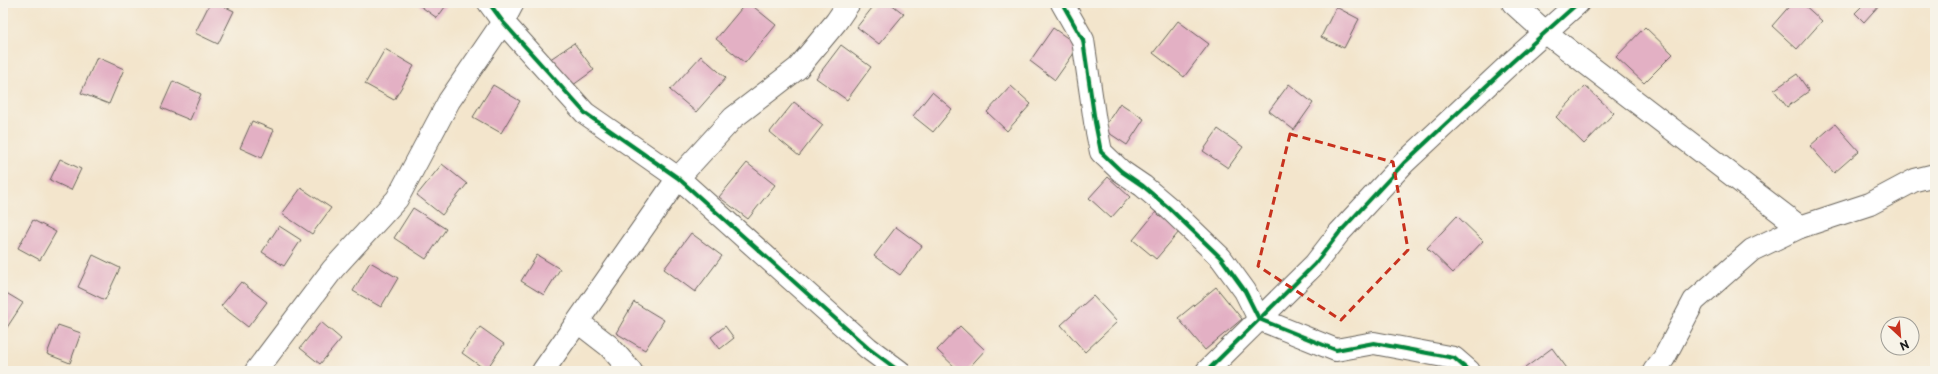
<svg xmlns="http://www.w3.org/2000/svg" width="1938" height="374" font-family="'Playpen Sans',sans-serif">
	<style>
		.building { fill: #e3b0c4 }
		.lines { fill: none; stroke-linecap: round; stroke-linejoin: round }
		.minor-casing { stroke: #67625a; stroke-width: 24 }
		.minor { stroke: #fff; stroke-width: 22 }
		.cycleway-casing { stroke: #f7f3e8; stroke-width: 6 }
		.cycleway { stroke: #00873e; stroke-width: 4 }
		.marked { fill: none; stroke: #c8321e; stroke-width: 3; stroke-dasharray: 8 5; stroke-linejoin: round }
	</style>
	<rect width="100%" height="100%" fill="#f7f3e8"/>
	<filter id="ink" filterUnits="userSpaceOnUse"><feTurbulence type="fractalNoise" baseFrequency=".025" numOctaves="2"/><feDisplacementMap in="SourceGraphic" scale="8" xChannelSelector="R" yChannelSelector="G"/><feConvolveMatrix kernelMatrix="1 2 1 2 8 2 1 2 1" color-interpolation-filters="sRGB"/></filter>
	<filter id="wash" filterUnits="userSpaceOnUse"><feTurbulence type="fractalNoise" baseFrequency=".012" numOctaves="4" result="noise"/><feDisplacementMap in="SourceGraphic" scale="16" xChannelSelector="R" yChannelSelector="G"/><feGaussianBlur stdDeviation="0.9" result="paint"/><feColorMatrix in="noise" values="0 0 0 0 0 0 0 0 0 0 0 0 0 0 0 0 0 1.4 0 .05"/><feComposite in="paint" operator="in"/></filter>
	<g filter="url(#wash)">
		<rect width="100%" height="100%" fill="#f3e5cc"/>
		<g id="blocks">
			<g class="building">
				<path d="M210,3H217L234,11L218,44L195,33Z"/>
				<path d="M416,3H448L437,18Z"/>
				<path d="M746,3H749L776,25L745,63L716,39Z"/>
				<path d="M876,3H890L904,14L879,44L857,27Z"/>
				<path d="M1792,3H1802L1822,21L1797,49L1772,26Z"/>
				<path d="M1865,3H1881L1864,22L1855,13Z"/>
				<path d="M1336,7L1359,19L1344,48L1321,37Z"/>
				<path d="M1178,21L1209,44L1184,77L1153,53Z"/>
				<path d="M1645,27L1673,54L1644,83L1616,57Z"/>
				<path d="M1053,28L1079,46L1055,80L1030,61Z"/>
				<path d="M574,43L594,70L569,88L549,60Z"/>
				<path d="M841,45L871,67L847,100L816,78Z"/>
				<path d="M385,49L414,66L394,100L365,84Z"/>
				<path d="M701,56L726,78L696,112L670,90Z"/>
				<path d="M97,57L124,69L109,104L81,93Z"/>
				<path d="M1797,74L1809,91L1787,107L1774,90Z"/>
				<path d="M173,81L201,94L190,120L161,108Z"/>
				<path d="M1289,84L1313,103L1294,130L1269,111Z"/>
				<path d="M493,85L520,101L501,133L473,117Z"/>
				<path d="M1011,86L1031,104L1007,131L987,112Z"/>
				<path d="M1585,86L1614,113L1584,144L1556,117Z"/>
				<path d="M932,92L952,109L933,132L913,116Z"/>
				<path d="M794,102L823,125L799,156L770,132Z"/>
				<path d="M1120,103L1144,119L1127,145L1103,129Z"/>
				<path d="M252,121L274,130L262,158L240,148Z"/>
				<path d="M1835,124L1859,151L1834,173L1810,146Z"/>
				<path d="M1218,129L1243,147L1228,168L1203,151Z"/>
				<path d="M60,159L81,169L71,190L50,180Z"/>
				<path d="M747,163L775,185L748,219L719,197Z"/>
				<path d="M442,164L467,184L442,215L417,195Z"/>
				<path d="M1108,177L1130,197L1111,218L1089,198Z"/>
				<path d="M301,188L331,208L312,234L282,214Z"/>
				<path d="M413,208L446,229L426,259L394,238Z"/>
				<path d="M1156,212L1179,232L1156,259L1133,240Z"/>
				<path d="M1457,216L1483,241L1453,273L1427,248Z"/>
				<path d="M33,220L56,232L40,260L18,248Z"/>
				<path d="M279,226L301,240L284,266L262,252Z"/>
				<path d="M896,227L922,246L900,275L874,256Z"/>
				<path d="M691,233L722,256L695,292L664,269Z"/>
				<path d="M93,255L120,268L105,300L78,287Z"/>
				<path d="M537,255L560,269L544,295L521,281Z"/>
				<path d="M370,262L398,278L381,307L353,291Z"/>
				<path d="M241,282L267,302L248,327L221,306Z"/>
				<path d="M1216,287L1242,319L1205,350L1178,318Z"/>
				<path d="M3,291L23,303L6,329L3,327Z"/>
				<path d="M1093,296L1117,322L1085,352L1061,325Z"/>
				<path d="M634,302L664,320L645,350L616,333Z"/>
				<path d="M321,322L341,339L320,364L300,348Z"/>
				<path d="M58,325L81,333L70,363L47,354Z"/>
				<path d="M725,326L734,338L720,349L711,337Z"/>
				<path d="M960,326L985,350L966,371H959L937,350Z"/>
				<path d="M480,327L504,344L486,370L462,353Z"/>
				<path d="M1552,348L1569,371H1521Z"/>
			</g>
		</g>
	</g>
	<g filter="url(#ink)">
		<use href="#blocks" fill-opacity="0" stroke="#67625a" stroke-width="1"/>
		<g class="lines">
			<defs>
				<g id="minor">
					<path d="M489,3L503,22L585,113L678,178L868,348L899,371"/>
					<path d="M1062,3L1083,40L1095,122L1101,152L1121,171L1143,186L1169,208L1221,258L1245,291L1259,319L1336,350L1374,343L1454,358L1469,371"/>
					<path d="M1513,3L1545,32L1800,227"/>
					<path d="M578,322L609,346L631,371"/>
					<path d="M256,371L333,269L397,199L449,101L503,22L513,3"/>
					<path d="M543,371L678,178L733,118L798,68L836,22L849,3"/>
					<path d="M1207,371L1315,264L1339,233L1404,163L1511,63L1578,3"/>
					<path d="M1654,371L1664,358L1694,301L1752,250L1800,227L1870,204L1915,180L1935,175"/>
				</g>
			</defs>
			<use href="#minor" class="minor-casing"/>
			<use href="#minor" class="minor"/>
			<defs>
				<g id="cycleway">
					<path d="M489,3L503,22L585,113L678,178L868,348L899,371"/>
					<path d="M1062,3L1083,40L1095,122L1101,152L1121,171L1143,186L1169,208L1221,258L1245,291L1259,319L1336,350L1374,343L1454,358L1469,371"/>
					<path d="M1207,371L1315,264L1339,233L1404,163L1511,63L1578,3"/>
				</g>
			</defs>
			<use href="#cycleway" class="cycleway-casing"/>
			<use href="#cycleway" class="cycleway"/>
		</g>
	</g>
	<path class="marked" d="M1290,134L1393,162L1408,250L1341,320L1258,266Z"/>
	<rect width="1938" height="374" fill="none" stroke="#f7f3e8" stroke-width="16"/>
	<g transform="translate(1900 336) rotate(154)"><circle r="19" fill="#f7f3e8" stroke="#9f9d96"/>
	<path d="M0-3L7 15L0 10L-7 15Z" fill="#c8321e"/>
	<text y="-6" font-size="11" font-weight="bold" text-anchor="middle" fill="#1c1c1c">N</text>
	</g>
</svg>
